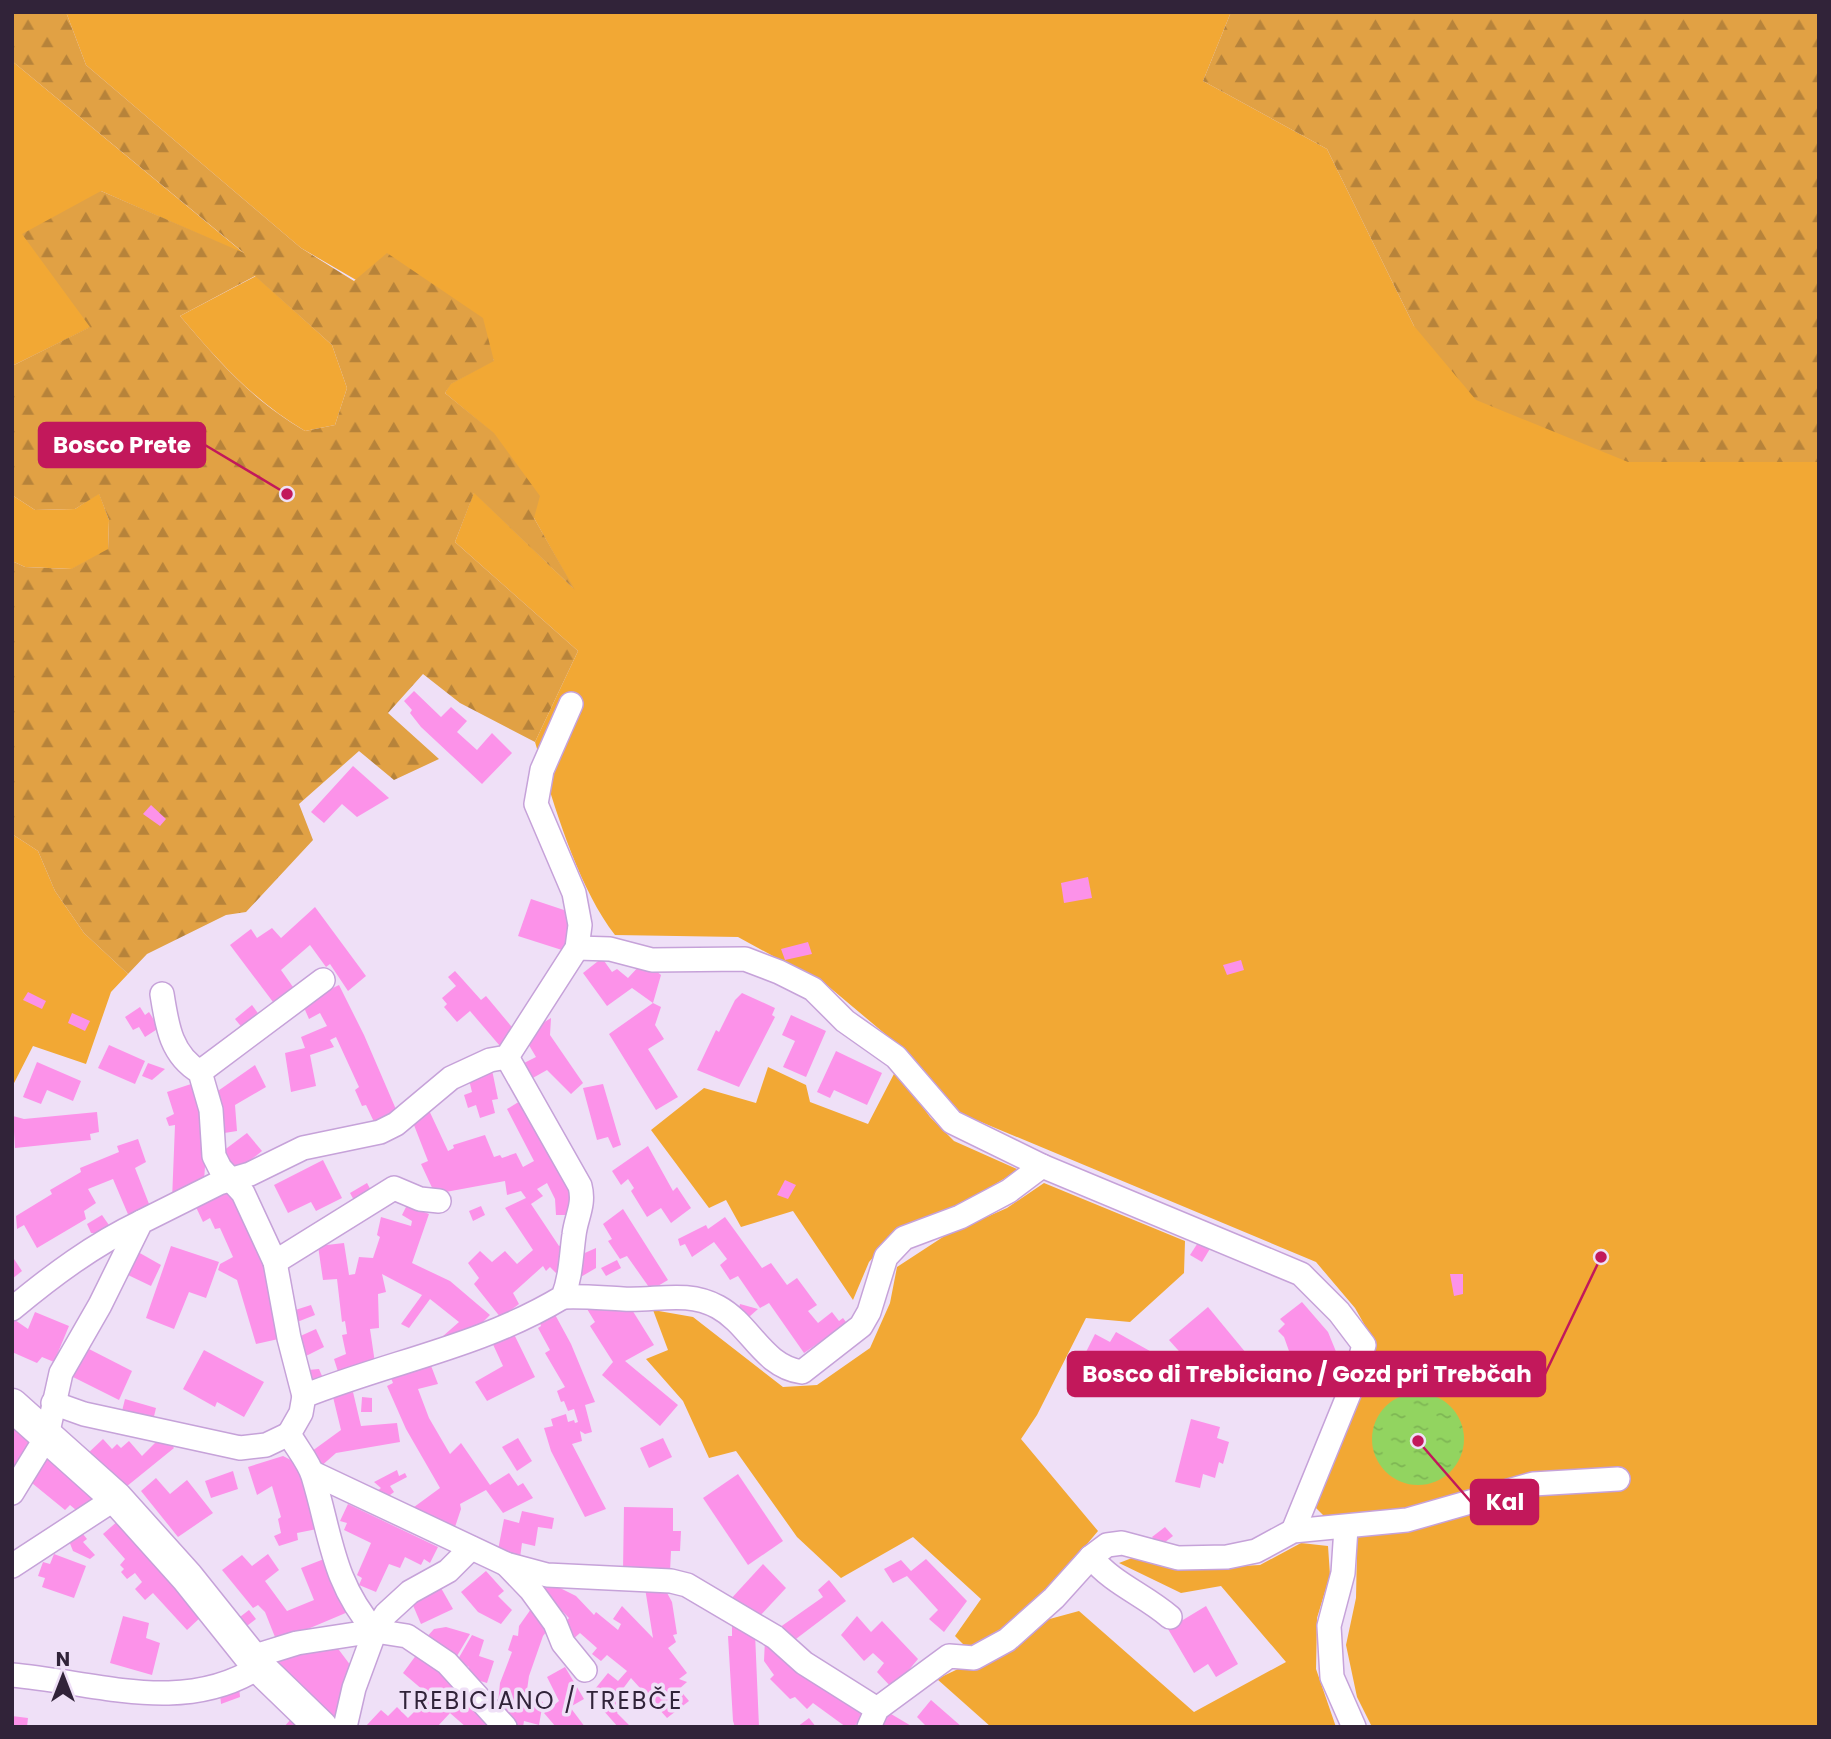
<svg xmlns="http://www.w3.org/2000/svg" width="1831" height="1739" font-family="Poppins,sans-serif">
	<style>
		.green { fill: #f2a834 }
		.forest { fill: url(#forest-firs); fill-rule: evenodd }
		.water { fill: url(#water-ripples) }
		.building { fill: #fc92e9 }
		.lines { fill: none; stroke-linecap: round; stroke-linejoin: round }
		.minor-casing { stroke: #c6a2d9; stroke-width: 26 }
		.secondary-casing { stroke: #c6a2d9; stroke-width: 35 }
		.minor { stroke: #fff; stroke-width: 23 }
		.secondary { stroke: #fff; stroke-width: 32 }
		.labels { text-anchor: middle; stroke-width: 7; stroke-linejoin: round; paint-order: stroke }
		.quarter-label { font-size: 24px; letter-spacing: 2px; fill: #312339; stroke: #efe0f7 }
		.leader { fill: none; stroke: #c2185b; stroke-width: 2.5 }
		.callout-dot { fill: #c2185b; stroke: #efe0f7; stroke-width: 2.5 }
		.callout { fill: #c2185b; stroke: #c2185b; stroke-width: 2.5 }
		.callout-label { font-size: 23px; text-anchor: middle; font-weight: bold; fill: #fff }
	</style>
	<defs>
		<pattern id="forest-firs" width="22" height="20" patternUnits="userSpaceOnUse" patternTransform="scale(1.75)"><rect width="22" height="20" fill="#e1a144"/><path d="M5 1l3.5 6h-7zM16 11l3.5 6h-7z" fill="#b7833a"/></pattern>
		<pattern id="water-ripples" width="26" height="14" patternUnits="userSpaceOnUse" patternTransform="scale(1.75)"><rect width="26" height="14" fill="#92d460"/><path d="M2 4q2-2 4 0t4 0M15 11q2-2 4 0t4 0" fill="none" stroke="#7eb654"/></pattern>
	</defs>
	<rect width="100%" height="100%" fill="#efe0f7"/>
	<g class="green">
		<path d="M66,12H1231L1203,81L1327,149L1414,326L1819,461V1727H1372L1357,1697L1346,1645L1356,1598L1357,1549L1315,1507L1372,1338L1355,1308L1316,1262L962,1114L903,1049L828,986L738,937L615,935C577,886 553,802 535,742L578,651L455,542L474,492L573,588L534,518L494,434L445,393L450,384L494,360L301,248L86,65Z"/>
		<path d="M12,61L246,255L101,191L91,327L12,366Z"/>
		<path d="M256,276L332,345L347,388L335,425L305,431C253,400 219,362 180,316Z"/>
		<path d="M99,493L109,520L108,550L72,569L25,567L12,561V495L35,510L75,509Z"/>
		<path d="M12,834L38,851L55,891L84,933L128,974L111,992L86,1064L33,1046L12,1087Z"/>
		<path d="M768,1067L806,1085L810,1102L868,1124L896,1070L930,1117L954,1141L1019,1170L950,1211L900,1227L869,1262L853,1300L793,1211L741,1227L726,1200L709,1208L651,1130L704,1088L756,1103Z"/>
		<path d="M1044,1183L1185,1241L1184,1273L1130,1322L1086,1318L1037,1415L1021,1439L1098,1531C1062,1573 1023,1633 967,1648L955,1636L981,1599L913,1537L841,1578L797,1537L736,1451L709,1458L683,1401L646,1359L668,1350L653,1310L693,1317L783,1387L817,1385L870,1348L890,1303L897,1267L946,1235L1007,1208Z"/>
		<path d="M1301,1543L1328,1546L1330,1575L1317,1618L1316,1669L1336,1727H991L937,1679L958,1669L990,1662L1046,1620L1079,1611L1194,1712L1286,1662L1221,1586L1181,1593L1119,1563L1132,1558L1204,1568L1260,1565Z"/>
	</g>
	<g class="forest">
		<path d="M12,12H66L86,65L301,248L354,281L387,253L483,318L494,361L451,384L445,393L494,433L540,496L534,518L575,590L474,493L455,542L578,651L535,742L460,703L423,674L388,713L439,759L394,780L359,751L299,804L313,840L246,912L226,915L147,954L128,974L84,933L55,891L38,851L12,834V561L25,567L71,569L108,549L109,520L99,494L75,509L35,510L12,495V366L90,327L22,234L101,191L244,253L12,61ZM255,276L332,345L347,388L335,425L305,431C253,401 219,362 180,316Z"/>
		<path d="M1231,12H1819L1818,462H1628L1476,400L1414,326L1327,149L1203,81Z"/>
	</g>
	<circle class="water" cx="1418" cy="1439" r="46"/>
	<g class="building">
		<path d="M414,691L441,717L451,707L467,721L457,732L477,750L492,733L512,753L482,784L421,727L410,713L412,710L404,701Z"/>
		<path d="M353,766L389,798L357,817L342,804L324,823L311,812Z"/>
		<path d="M151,805L166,819L160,826L143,814Z"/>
		<path d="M1088,877L1092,898L1064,903L1061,883Z"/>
		<path d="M531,899L573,913L565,951L518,936Z"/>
		<path d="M315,907L366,976L348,991L330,964L326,967L310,945L281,970L293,987L273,1002L230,945L251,929L257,938L272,928L281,938Z"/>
		<path d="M808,942L812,954L785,960L781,949Z"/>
		<path d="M602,958L612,972L617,969L628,978L641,964L650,966L661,975L653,1003L632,988L607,1006L583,973Z"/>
		<path d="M1241,960L1244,970L1227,975L1223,965Z"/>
		<path d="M455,971L481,1000L486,996L516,1032L500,1046L470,1011L457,1022L444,1007L447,1004L442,998L456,986L448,977Z"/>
		<path d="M339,985L364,1035L398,1114L375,1124L366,1105L362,1106L355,1090L359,1087L336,1037L330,1040L334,1047L310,1055L316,1086L291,1092L285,1053L305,1048L301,1037L327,1026L320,1013L309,1019L302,1003Z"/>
		<path d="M28,992L46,1001L42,1009L23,1000Z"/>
		<path d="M742,993L775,1008L772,1015L775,1017L739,1087L697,1070L716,1030L719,1032L735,1000Z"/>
		<path d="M653,1003L661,1007L655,1025L664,1039L648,1049L678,1097L656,1110L609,1034Z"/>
		<path d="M252,1005L260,1016L244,1030L235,1019Z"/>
		<path d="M140,1007L145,1015L149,1012L159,1028L145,1037L139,1027L133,1030L125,1017Z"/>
		<path d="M72,1013L90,1021L85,1031L68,1023Z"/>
		<path d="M791,1015L826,1031L806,1077L783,1067L795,1041L782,1035Z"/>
		<path d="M551,1018L550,1035L583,1083L571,1094L547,1070L531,1079L522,1064L536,1057L523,1035Z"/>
		<path d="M109,1045L145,1061L135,1084L98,1068Z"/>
		<path d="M836,1051L882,1073L867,1105L834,1090L830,1098L817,1092Z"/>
		<path d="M37,1062L81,1081L73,1101L47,1090L41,1104L23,1097Z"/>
		<path d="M148,1063L165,1069L152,1080L142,1076Z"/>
		<path d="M255,1065L266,1087L235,1105L237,1131L218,1134L215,1093Z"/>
		<path d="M492,1070L498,1099L492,1100L495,1113L480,1118L476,1105L468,1108L464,1095L472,1092L468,1076Z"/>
		<path d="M194,1083L208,1124L204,1181L172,1200L175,1125L169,1126L166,1118L174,1114L167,1092Z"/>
		<path d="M603,1084L621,1145L613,1148L608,1137L597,1140L583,1088Z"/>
		<path d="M525,1098L569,1179L573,1215H556L555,1199L547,1183L537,1189L543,1196L531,1204L559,1246L566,1243L567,1263L556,1273L550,1267L546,1271L543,1266L513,1293L519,1304L501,1318L474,1284L479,1278L468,1263L480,1251L492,1262L505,1251L517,1264L533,1250L505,1208L526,1198L521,1191L507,1195L505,1181L435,1194L421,1164L428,1161L412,1120L427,1106L448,1151L454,1148L453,1145L485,1135L494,1157L500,1155L502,1158L516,1153L523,1167L534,1161L507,1109Z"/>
		<path d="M97,1112L99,1132L90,1134L91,1140L15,1148L13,1116L24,1119Z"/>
		<path d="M247,1133L262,1151L237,1171L223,1151Z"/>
		<path d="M138,1139L146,1162L135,1168L151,1209L130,1219L113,1179L88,1189L96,1203L84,1211L86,1219L37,1248L24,1225L17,1229L16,1216L52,1194L50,1190L81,1172L80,1168L119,1152L117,1146Z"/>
		<path d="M648,1146L673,1191L677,1187L691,1208L671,1223L661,1208L647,1217L631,1191L634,1188L628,1179L621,1185L612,1171Z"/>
		<path d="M323,1160L342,1198L316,1211L311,1202L288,1213L274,1185Z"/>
		<path d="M785,1180L796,1185L788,1199L777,1195Z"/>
		<path d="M367,1183L373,1194L356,1204L350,1193Z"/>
		<path d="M229,1187L259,1244L283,1338L256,1344L237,1280L218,1270L220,1264L233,1257L220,1228L215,1229L210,1218L203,1222L195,1205Z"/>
		<path d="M407,1205L429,1214L412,1263L450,1281L490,1315L469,1336L447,1346L442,1337L459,1322L430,1299L409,1328L401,1324L422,1295L382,1274L386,1292L378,1294L379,1328L370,1329L375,1363L340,1378L334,1359L346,1354L342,1335L347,1334L345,1321L342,1322L337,1279L323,1280L318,1246L344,1243L349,1275L355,1274L359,1257L373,1258L380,1237L377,1235L381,1217L411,1226L412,1221L402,1215Z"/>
		<path d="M481,1206L485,1215L473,1221L469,1211Z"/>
		<path d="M623,1209L668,1280L651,1290L627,1256L620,1259L608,1241L612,1239L603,1224Z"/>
		<path d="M102,1215L111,1228L101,1233H91L87,1224Z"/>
		<path d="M725,1217L762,1268L771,1263L787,1285L797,1278L817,1305L808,1311L818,1323L832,1312L839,1321L843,1318L852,1330L835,1343L829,1336L804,1353L769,1303L760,1308L738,1276L730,1280L720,1265L727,1259L714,1242L692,1257L685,1244L680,1246L678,1239L706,1225L708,1229Z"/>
		<path d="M1201,1238L1214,1242L1202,1262L1190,1255Z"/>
		<path d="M171,1246L219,1262L206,1298L189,1292L174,1329L146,1318Z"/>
		<path d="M596,1248V1268L579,1278L578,1256Z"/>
		<path d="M138,1252L161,1265L151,1286L128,1275Z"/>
		<path d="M12,1256L22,1271L12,1279Z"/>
		<path d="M617,1260L621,1268L606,1276L601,1268Z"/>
		<path d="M1450,1274H1463V1294L1454,1296Z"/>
		<path d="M1302,1302L1328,1332L1337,1354L1324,1360L1333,1381L1304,1393L1284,1337L1278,1331L1285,1324L1280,1319Z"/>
		<path d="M584,1304L629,1305L654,1345L625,1361L678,1405L660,1426L602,1375L613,1362L590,1326L595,1322Z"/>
		<path d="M740,1304L758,1309L749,1317L738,1313Z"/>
		<path d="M311,1305L315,1315L292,1324L289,1312Z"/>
		<path d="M1208,1307L1251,1359L1214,1390L1169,1340Z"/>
		<path d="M552,1309L571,1344L595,1402L585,1405L592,1432L585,1434L580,1431L582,1441L572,1444L606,1509L585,1517L551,1451L544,1428L553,1426L551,1419L566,1414L568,1422L574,1420L575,1423L578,1422L574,1409L568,1411L564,1401L561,1402L557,1391L565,1387L545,1353L550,1350L538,1328L541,1326L538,1318Z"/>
		<path d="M35,1312L69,1326L54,1362L42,1357L37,1363L12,1352V1318L28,1329Z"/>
		<path d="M511,1328L535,1377L487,1401L475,1382L503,1366L490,1338Z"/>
		<path d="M316,1329L324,1347L304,1357L296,1338Z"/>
		<path d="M1116,1332L1157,1355L1150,1367L1163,1374L1152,1395L1083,1358L1095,1334L1110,1342Z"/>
		<path d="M87,1348L132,1371L119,1400L73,1377Z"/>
		<path d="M204,1350L264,1382L244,1417L217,1402L215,1407L183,1389Z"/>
		<path d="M430,1363L438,1384L418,1389L429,1418L450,1454L461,1443L490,1485L509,1473L518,1486L523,1483L533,1498L503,1513L486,1490L460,1504L461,1509L455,1527L410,1510L440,1488L406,1429L387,1386L393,1383L389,1373Z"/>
		<path d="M319,1369L325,1383L313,1385L308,1370Z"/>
		<path d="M353,1392L361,1426L397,1423L400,1442L336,1453L319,1468L308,1454L341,1430L333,1397Z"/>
		<path d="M362,1397L372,1398V1412H361Z"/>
		<path d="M125,1399L156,1408L152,1425L120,1419Z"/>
		<path d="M1191,1419L1220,1427L1217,1438L1229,1442L1223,1464L1219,1462L1215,1478L1203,1474L1200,1488L1175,1482Z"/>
		<path d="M12,1424L35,1443L12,1479Z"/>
		<path d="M160,1438L168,1440L174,1448L121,1491L86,1455L103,1439L112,1449L117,1444L121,1448L129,1441L142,1456Z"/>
		<path d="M518,1438L532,1461L517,1471L502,1447Z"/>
		<path d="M663,1438L672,1457L649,1468L640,1448Z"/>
		<path d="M49,1456L98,1500L82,1515L70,1505L65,1510L27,1479Z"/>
		<path d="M283,1456L295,1462L305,1475L317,1529L297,1533L298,1540L279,1546L274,1536L281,1533L278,1519L281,1517L272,1486L257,1495L248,1467Z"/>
		<path d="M397,1470L399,1476L405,1473L407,1477L390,1486L394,1492L386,1498L376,1492L381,1488L374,1482Z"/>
		<path d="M233,1471L238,1489L211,1498L205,1481Z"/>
		<path d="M738,1474L783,1541L748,1565L703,1498Z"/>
		<path d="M156,1478L170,1494L187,1480L213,1513L178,1537L141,1491Z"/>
		<path d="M348,1504L438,1547L430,1563L424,1559L421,1565L405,1557L400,1568L389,1564L376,1592L359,1585L362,1578L357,1575L371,1543L344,1530L347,1523L340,1521Z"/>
		<path d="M624,1507L673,1508V1531H681L680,1551H671L670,1572L623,1571Z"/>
		<path d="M522,1511L554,1518L552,1529L538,1527L535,1546L522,1543L520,1558L498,1550L504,1519L519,1523Z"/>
		<path d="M119,1520L203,1615L187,1630L153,1593L145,1600L135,1589L142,1582L135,1573L127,1579L121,1572L124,1569L120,1565L125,1559L103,1534Z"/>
		<path d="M1165,1527L1173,1536L1160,1546L1152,1537Z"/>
		<path d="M78,1528L87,1539L83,1542L95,1555L90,1559L73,1551L67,1536Z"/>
		<path d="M54,1554L86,1566L74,1598L42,1587L45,1578L38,1576L43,1562L50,1564Z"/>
		<path d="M268,1554L279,1570L265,1581L287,1611L314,1600L301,1568L324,1559L348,1612L277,1642L265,1612L258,1605L253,1608L222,1570L242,1555L252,1566Z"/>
		<path d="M926,1559L967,1601L944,1632L929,1619L938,1610L907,1576L893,1583L884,1569L901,1560L911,1571Z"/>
		<path d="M763,1564L786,1588L757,1619L729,1601Z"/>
		<path d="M486,1571L504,1591L498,1596L512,1610L501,1624L478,1612L461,1592Z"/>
		<path d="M829,1580L846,1601L788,1645L776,1630L823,1597L818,1590Z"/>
		<path d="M550,1583L576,1596L594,1615L596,1612L618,1630L621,1624L613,1619L622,1606L653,1638L645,1588L666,1591L672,1602L677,1634L673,1635L676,1642L668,1648L687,1673L679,1679L687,1682L679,1689L689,1701L667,1718L631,1678L619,1694L626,1701L617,1713L629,1725L618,1727L603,1710L607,1703L595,1689L608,1673L618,1681L627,1671L607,1655L601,1661L592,1654L597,1648L580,1633L572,1640L561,1628L569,1618L563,1612L557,1618L538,1597Z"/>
		<path d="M441,1588L453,1609L421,1624L412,1603Z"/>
		<path d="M1206,1606L1238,1664L1216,1677L1208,1664L1194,1673L1168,1629Z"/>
		<path d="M531,1609L550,1627L543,1636L529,1676L526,1697L543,1702L539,1725L524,1721L523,1727H514L515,1721L502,1720L497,1713L500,1683L512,1652L508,1650L513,1635L518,1636L519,1626Z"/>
		<path d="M249,1610L256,1619L243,1629L236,1620Z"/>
		<path d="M123,1616L149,1623L146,1638L160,1643L152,1675L110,1663Z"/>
		<path d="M857,1616L871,1632L882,1621L918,1659L893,1689L877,1672L884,1663L873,1653L864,1661L841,1635Z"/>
		<path d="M732,1625L755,1633L759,1727H735L733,1721L728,1636H732Z"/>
		<path d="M446,1627L470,1634L457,1656L425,1639L434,1629Z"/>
		<path d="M472,1635L484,1640L479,1656L494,1661L487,1683L467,1677L469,1667L457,1661Z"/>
		<path d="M765,1639L781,1646L825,1691L828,1687L866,1711L854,1727H846L813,1703L807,1709L795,1697L790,1699L770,1679L774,1675L764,1661Z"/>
		<path d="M333,1642L354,1670L336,1727L267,1659Z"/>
		<path d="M417,1654L431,1664L500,1727H466L450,1713L437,1727H365L381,1710L388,1716L397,1707L408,1718L430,1696L403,1673Z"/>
		<path d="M565,1667L584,1699L570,1707L585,1727H556L544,1713L559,1701L547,1677Z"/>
		<path d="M239,1686L240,1697L221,1704L220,1693Z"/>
		<path d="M931,1700L962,1727H927L917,1717Z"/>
		<path d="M886,1711L913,1727H876Z"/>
		<path d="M12,1716L28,1718L27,1727H12Z"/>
		<path d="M809,1718L816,1727H797Z"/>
		<path d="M291,1719L299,1727H284Z"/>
	</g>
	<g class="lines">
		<defs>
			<g id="minor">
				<path d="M577,948L610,949L652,960L745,959L779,972L813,989L845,1021L896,1057L952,1122L1042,1166"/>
				<path d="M162,994C167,1026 171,1055 200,1072L211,1110L214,1156L220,1168L243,1193L275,1262L289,1338L304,1396"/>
				<path d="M200,1072L323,980"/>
				<path d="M275,1262L394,1188L420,1199L439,1201"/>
				<path d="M563,1297C584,1296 602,1298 623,1299C656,1301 687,1290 718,1307C751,1325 762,1366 802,1372L861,1326L869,1312L886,1257L904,1238L960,1217L1009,1191L1042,1166L1301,1274L1339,1312L1364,1345L1353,1384L1293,1531"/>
				<path d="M12,1309C53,1275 93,1245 141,1222"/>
				<path d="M53,1403L84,1414L240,1448L266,1445L289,1434"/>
				<path d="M313,1473L506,1564L547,1575L671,1581L687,1585L775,1637L804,1663L877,1709"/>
				<path d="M12,1493L47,1436L61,1373L100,1305L141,1222L219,1183L250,1174L303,1148L380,1132L396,1124L451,1078L490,1060L507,1057L577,948L580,925L574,893L536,804L542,770L571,704"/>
				<path d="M1346,1528L1343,1573L1329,1626L1332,1677L1354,1727"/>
				<path d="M1091,1557C1113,1584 1143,1594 1170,1617"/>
				<path d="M506,1564L531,1590L555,1623L563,1643L585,1670"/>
				<path d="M12,1566L116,1498"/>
				<path d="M252,1657L297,1643L375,1631"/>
				<path d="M12,1675C95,1682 183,1716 259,1667"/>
				<path d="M345,1727L354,1688L375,1631L386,1614L410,1592L448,1571L471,1548"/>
				<path d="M505,1727L447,1663L407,1636L375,1631C332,1582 331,1535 313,1476C309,1462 296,1447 289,1434L301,1413L304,1396C392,1361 480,1347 563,1297C571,1276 571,1257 574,1235C576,1217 585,1205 580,1186L507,1057"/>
				<path d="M869,1727L877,1709L949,1656L974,1658L1007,1640L1054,1598L1091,1557L1107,1545L1122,1543L1178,1558L1227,1557L1256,1551L1293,1531L1407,1520L1533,1484L1618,1479"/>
			</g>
			<path id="secondary" d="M12,1405L116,1498L187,1577L259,1667L321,1727"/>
		</defs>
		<use href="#minor" class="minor-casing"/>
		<use href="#secondary" class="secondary-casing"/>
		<use href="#minor" class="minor"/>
		<use href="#secondary" class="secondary"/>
	</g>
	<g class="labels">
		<g class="quarter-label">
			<text x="541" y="1709">TREBICIANO / TREBČE</text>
		</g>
	</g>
	<path class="leader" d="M287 494L205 445M1601 1257L1545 1374M1418 1441L1471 1502"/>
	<g class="callout-dot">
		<circle cx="287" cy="494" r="7"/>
		<circle cx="1601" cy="1257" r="7"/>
		<circle cx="1418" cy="1441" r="7"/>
	</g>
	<g class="callout">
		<rect x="39" y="423" width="166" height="44" rx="7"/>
		<rect x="1068" y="1352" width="477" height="44" rx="7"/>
		<rect x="1471" y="1480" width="67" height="44" rx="7"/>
	</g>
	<g class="callout-label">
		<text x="122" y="453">Bosco Prete</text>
		<text x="1307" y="1382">Bosco di Trebiciano / Gozd pri Trebčah</text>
		<text x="1505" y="1510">Kal</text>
	</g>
	<rect width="1831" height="1739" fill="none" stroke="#312339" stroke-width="28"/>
	<g transform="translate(63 1676)" stroke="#efe0f7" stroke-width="5" paint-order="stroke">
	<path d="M0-5L12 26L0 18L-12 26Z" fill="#312339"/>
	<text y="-10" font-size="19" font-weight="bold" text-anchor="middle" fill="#312339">N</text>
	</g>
</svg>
